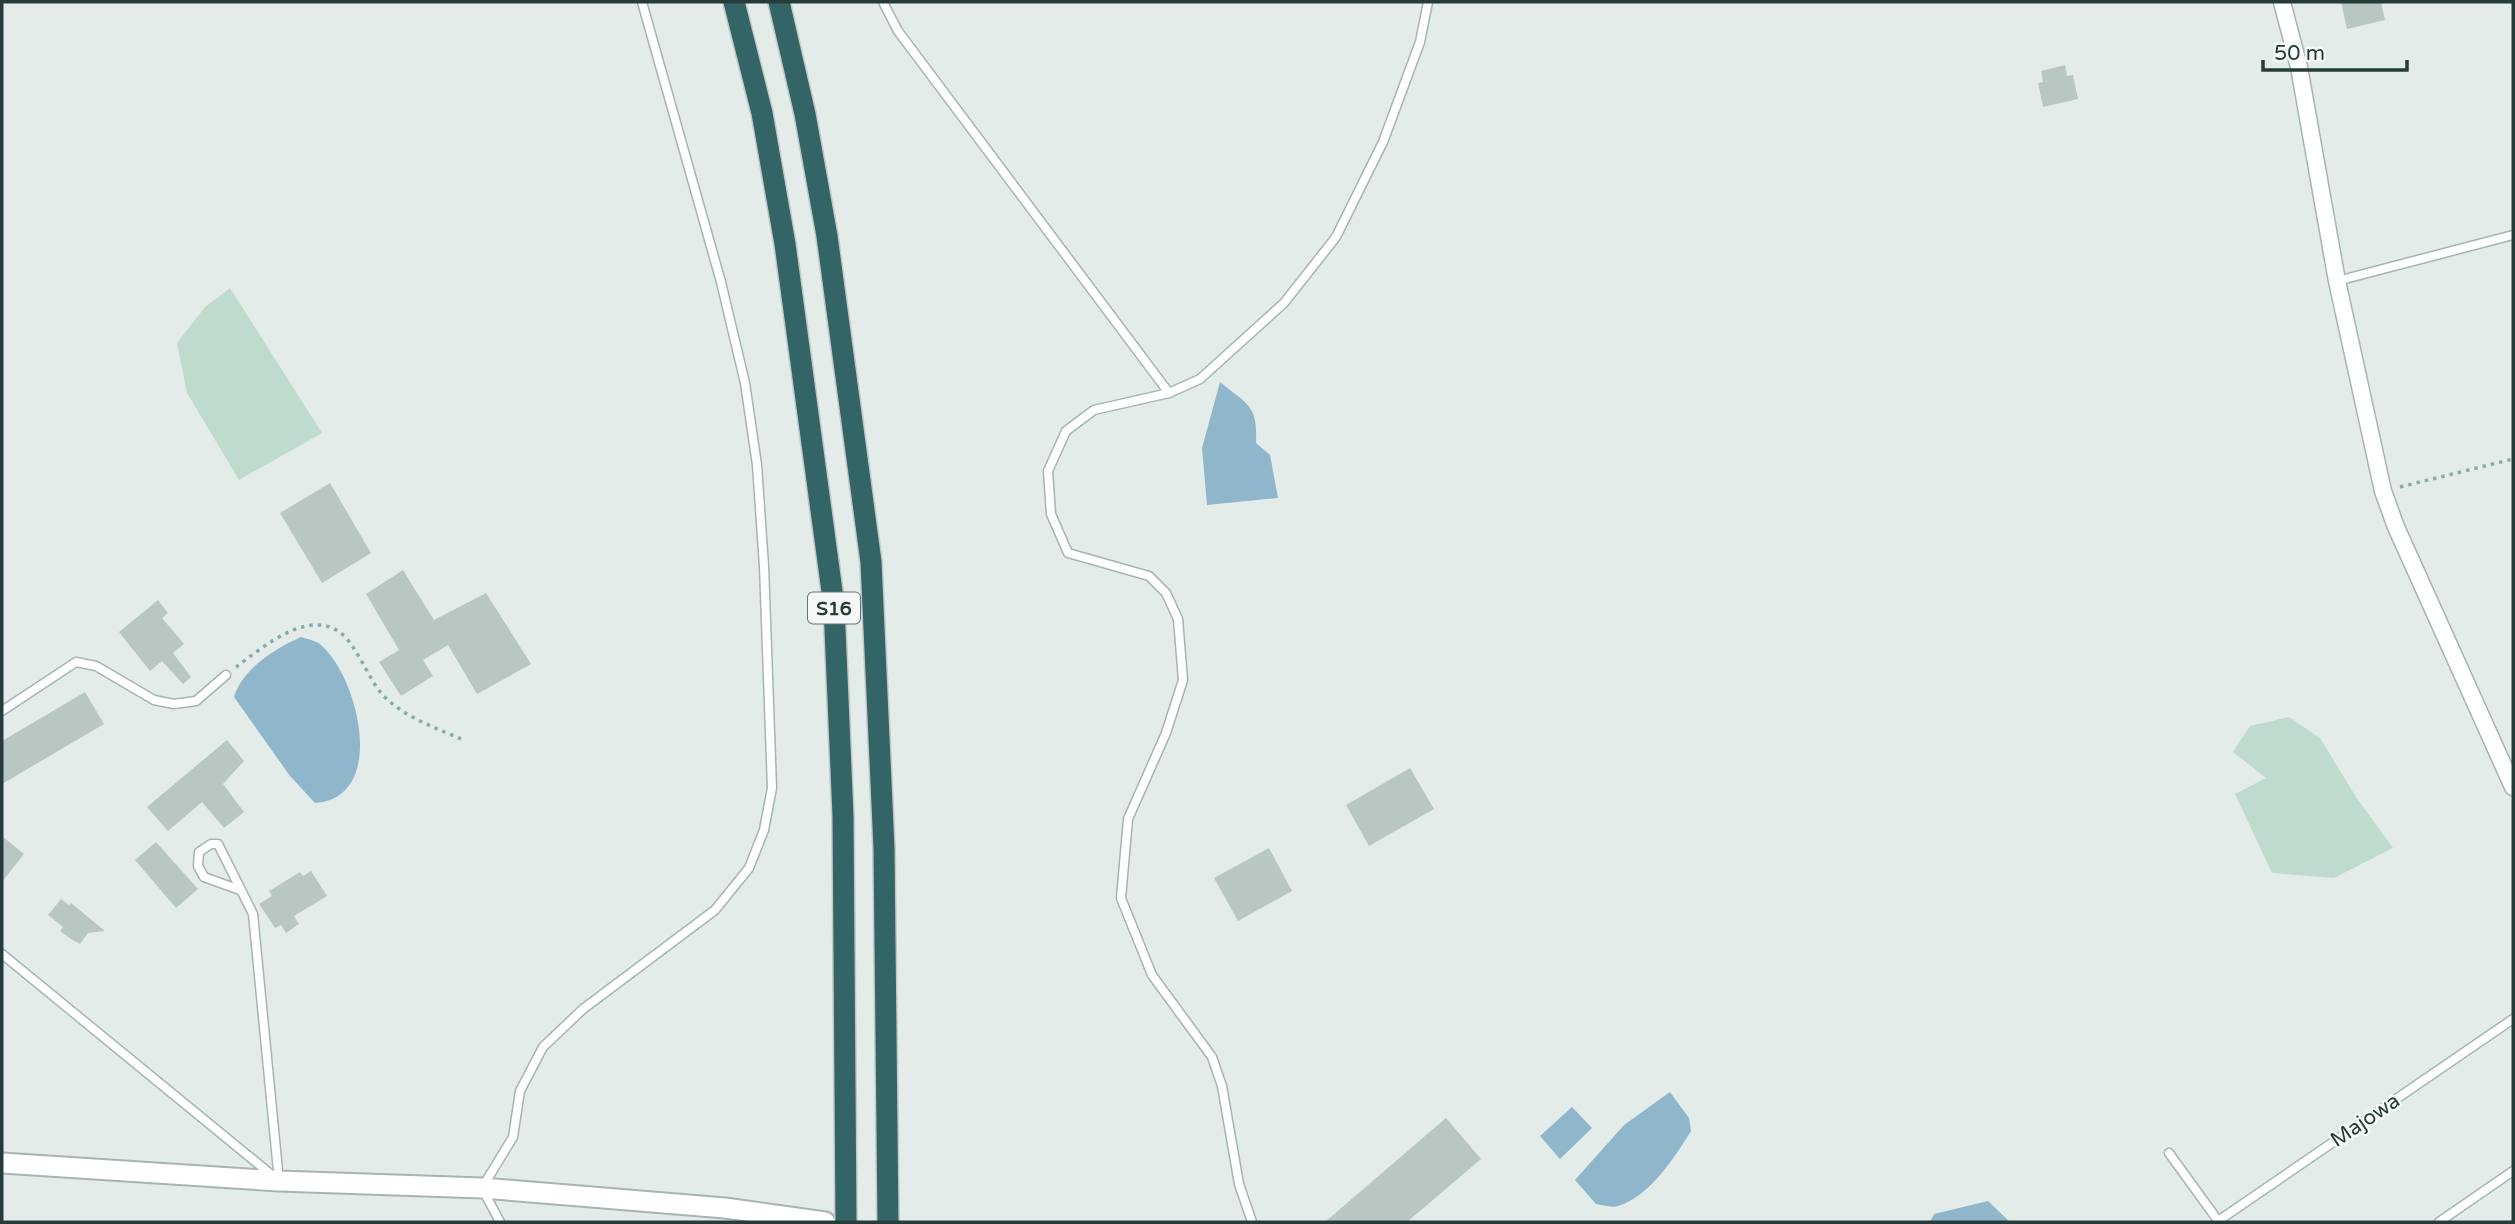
<svg xmlns="http://www.w3.org/2000/svg" width="2515" height="1224" font-family="'Varela Round',sans-serif">
	<style>
		.green { fill: #bedbcd }
		.water { fill: #90b6cc }
		.building { fill: #b9c7c4 }
		.lines { fill: none; stroke-linecap: round; stroke-linejoin: round }
		.service-casing { stroke: #a7b4b2; stroke-width: 11 }
		.minor-casing { stroke: #a7b4b2; stroke-width: 19 }
		.tertiary-casing { stroke: #a7b4b2; stroke-width: 23 }
		.motorway-casing { stroke: #c2c8c8; stroke-width: 24 }
		.path { stroke: #87ada9; stroke-width: 3.5; stroke-dasharray: 3.5 5; stroke-linecap: butt }
		.service { stroke: #fff; stroke-width: 8 }
		.minor { stroke: #fff; stroke-width: 16 }
		.tertiary { stroke: #fff; stroke-width: 19 }
		.motorway { stroke: #336566; stroke-width: 21 }
		.labels { text-anchor: middle; stroke-width: 5; stroke-linejoin: round; paint-order: stroke }
		.shield { fill: #f4f9f7; stroke: #637573; stroke-width: 2 }
		.shield-label { font-size: 19px; font-weight: bold; fill: #253c3b }
		.street-label { font-size: 21px; fill: #253c3b; stroke: #f4f9f7 }
	</style>
	<rect width="100%" height="100%" fill="#e4ecea"/>
	<g class="green">
		<path d="M230,288L322,433L239,480L187,393L177,343L205,307Z"/>
		<path d="M2289,717L2320,738L2356,797L2393,848L2334,878L2272,873L2235,794L2266,778L2233,752L2250,726Z"/>
	</g>
	<g class="water">
		<path d="M1220,382C1248,405 1258,405 1256,443L1270,455L1278,498L1207,505L1202,448Z"/>
		<path d="M301,637C307,639 317,641 321,645C359,678 388,798 315,803L290,776L234,697C242,669 276,648 301,637Z"/>
		<path d="M1670,1092L1689,1118L1691,1131C1675,1157 1649,1197 1618,1206C1612,1208 1602,1205 1596,1204L1575,1180L1624,1125Z"/>
		<path d="M1572,1107L1592,1128L1560,1159L1540,1136Z"/>
		<path d="M1988,1201L2010,1222H1930L1934,1214Z"/>
	</g>
	<g class="building">
		<path d="M2341,2H2381L2385,20L2347,29Z"/>
		<path d="M2065,65L2067,76L2073,75L2078,99L2043,107L2038,83L2043,82L2041,71Z"/>
		<path d="M330,483L371,553L322,583L280,513Z"/>
		<path d="M403,570L434,620L486,593L531,664L477,694L448,645L423,660L433,676L401,696L379,662L399,650L366,594Z"/>
		<path d="M158,600L168,613L162,618L184,644L173,653L191,677L183,684L162,661L150,671L119,632Z"/>
		<path d="M85,692L104,724L2,784V741Z"/>
		<path d="M227,740L244,761L223,784L244,812L224,828L202,802L168,831L147,807Z"/>
		<path d="M1410,768L1434,809L1369,846L1346,805Z"/>
		<path d="M2,836L24,854L2,882Z"/>
		<path d="M156,842L198,889L176,908L135,860Z"/>
		<path d="M1269,848L1292,891L1238,921L1214,878Z"/>
		<path d="M311,871L327,896L294,916L299,924L286,933L281,925L275,928L259,904L272,896L269,891L300,872L303,876Z"/>
		<path d="M61,899L69,905L71,903L105,931L88,933L80,944L71,939L60,931L63,927L48,915Z"/>
		<path d="M1446,1118L1481,1159L1407,1222H1325Z"/>
	</g>
	<g class="lines">
		<defs>
			<g id="service">
				<path d="M883,2L898,31L1169,393"/>
				<path d="M2337,281L2513,235"/>
				<path d="M2,711L76,662L96,666L154,700L174,704L196,701L226,675"/>
				<path d="M240,890L204,877L198,866L199,852L211,844H218L253,914L279,1181"/>
				<path d="M2,954L273,1176"/>
				<path d="M2169,1153L2219,1222"/>
				<path d="M2218,1221L2513,1019"/>
				<path d="M500,1222L482,1188L513,1137L520,1091L543,1047L583,1009L715,910L749,868L764,830L772,788L764,566L757,465L745,383L721,282L642,2"/>
				<path d="M1252,1222L1239,1184L1222,1086L1212,1057L1152,975L1121,898L1128,819L1166,733L1183,680L1178,619L1166,593L1149,576L1068,553L1051,514L1048,471L1066,431L1094,410L1169,393L1200,379L1284,303L1336,237L1383,142L1420,42L1428,2"/>
				<path d="M2439,1222L2513,1171"/>
			</g>
			<path id="minor" d="M2282,2L2299,67L2337,281L2383,491L2396,527L2513,787"/>
			<path id="tertiary" d="M2,1163L279,1181L482,1188L725,1208L825,1222"/>
			<g id="motorway">
				<path d="M734,2L762,113L785,244L834,606L843,816L846,1222"/>
				<path d="M779,2L805,114L827,236L871,562L884,848L888,1222"/>
			</g>
		</defs>
		<use href="#service" class="service-casing"/>
		<use href="#minor" class="minor-casing"/>
		<use href="#tertiary" class="tertiary-casing"/>
		<use href="#motorway" class="motorway-casing"/>
		<g class="path">
			<path d="M2400,487L2513,459"/>
			<path d="M236,667C263,647 314,603 346,638C363,657 370,685 389,701C410,719 436,728 461,739"/>
		</g>
		<use href="#service" class="service"/>
		<use href="#minor" class="minor"/>
		<use href="#tertiary" class="tertiary"/>
		<use href="#motorway" class="motorway"/>
	</g>
	<g class="labels">
		<rect class="shield" x="808" y="592.5" width="52" height="31" rx="5"/>
		<g class="shield-label">
			<text x="834" y="615">S16</text>
		</g>
		<g class="street-label">
			<text transform="translate(2365 1120) rotate(-34)" y="7">Majowa</text>
		</g>
	</g>
	<rect width="2515" height="1224" fill="none" stroke="#253c3b" stroke-width="7"/>
	<path d="M2263 60v10h144v-10" fill="none" stroke="#253c3b" stroke-width="3.5"/>
	<text x="2274" y="60" font-size="21" fill="#253c3b" stroke="#f4f9f7" stroke-width="5" paint-order="stroke">50 m</text>
</svg>
